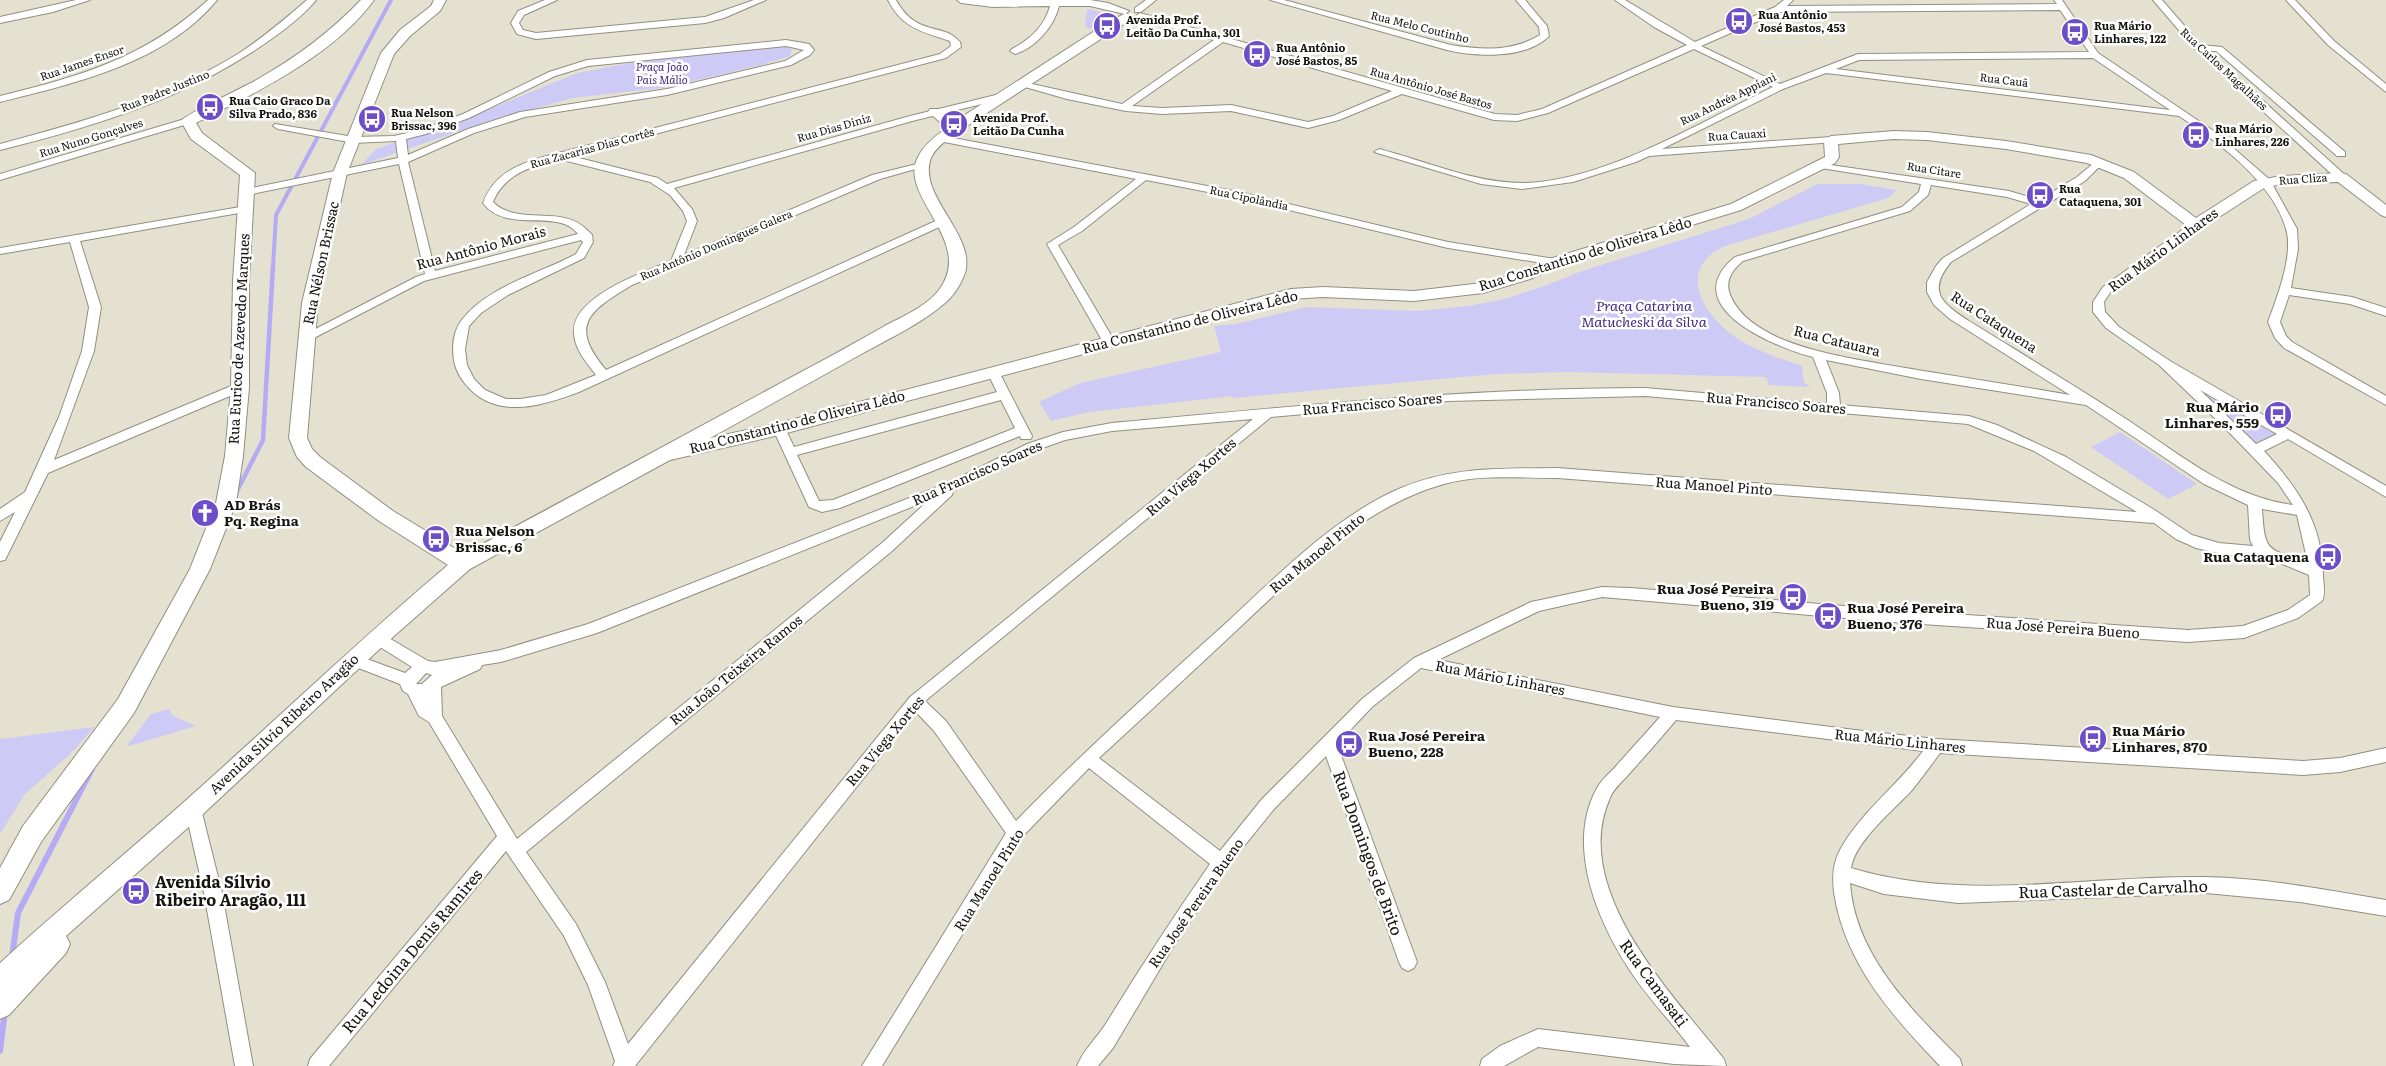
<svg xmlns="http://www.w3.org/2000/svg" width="2386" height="1066" font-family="Literata,serif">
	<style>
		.green { fill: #cecaf6 }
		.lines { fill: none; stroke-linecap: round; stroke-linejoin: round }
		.stream-far2 { stroke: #b5abf5; stroke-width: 4 }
		.stream-far1 { stroke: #b5abf5; stroke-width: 4.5 }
		.stream { stroke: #b5abf5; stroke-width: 6 }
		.street-casing { stroke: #928f80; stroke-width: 2 }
		.secondary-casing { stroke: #928f80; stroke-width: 2 }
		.street { fill: #fff; fill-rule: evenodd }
		.secondary { fill: #fff; fill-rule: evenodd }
		.labels { text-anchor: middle; stroke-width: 5; stroke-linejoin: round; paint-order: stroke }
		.far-poi-label { font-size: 11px; font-weight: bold; fill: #15140e; stroke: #fff; text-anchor: start }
		.far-street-label { font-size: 11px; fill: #15140e; stroke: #fff }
		.far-park-label { font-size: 11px; font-style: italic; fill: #432e82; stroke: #fff }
		.street-label { font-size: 14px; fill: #15140e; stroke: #fff }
		.park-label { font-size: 14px; font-style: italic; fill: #432e82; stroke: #fff }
		.poi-label { font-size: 14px; font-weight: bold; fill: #15140e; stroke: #fff; text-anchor: start }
		.near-street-label { font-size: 16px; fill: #15140e; stroke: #fff }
		.near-poi-label { font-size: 16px; font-weight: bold; fill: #15140e; stroke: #fff; text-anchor: start }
	</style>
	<rect width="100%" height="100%" fill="#e4e1d1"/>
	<g class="green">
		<path d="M1087,9L1106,13L1108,17L1090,29L1085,27Z"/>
		<path d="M784,44L792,50L790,56L761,65L668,87L573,98L483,123L361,165L376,149L480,113L577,73L636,62Z"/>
		<path d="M1818,184H1859L1897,190L1888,198L1725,246C1674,270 1704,316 1738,339C1757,351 1781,359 1802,366L1804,383L1807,384L1809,387L1769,385L1766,377L1567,372L1495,374L1233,398L1232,396L1224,397L1089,412L1051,421L1039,402L1080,383L1221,352L1214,326L1236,324L1307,307L1417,311L1469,306L1505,299L1547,285L1582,271L1749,219Z"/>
		<path d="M2189,382L2280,432L2254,443Z"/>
		<path d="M2120,432L2197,484L2168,499L2091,447Z"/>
		<path d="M169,709L173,716L196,726L126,747L151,714Z"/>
		<path d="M95,727L69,755L25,794L0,834V739Z"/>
	</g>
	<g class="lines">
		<path class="stream-far2" d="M273,267L276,215L391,0"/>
		<path class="stream-far1" d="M236,493L263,440L273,266"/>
		<g class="stream">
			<path d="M12,957L18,913L92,769"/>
			<path d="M0,1051L5,1010"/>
		</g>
		<defs>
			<g id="street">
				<path d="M76,0H90L53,12L0,23V17Z"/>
				<path d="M208,0H217C165,63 76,83 0,102V96C81,76 145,58 208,0Z"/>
				<path d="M307,0H316C303,16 284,30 267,42C187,98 93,127 0,150V144C83,122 168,98 241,52C265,36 286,18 307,0Z"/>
				<path d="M545,0H557L524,15L519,23L523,30L536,33L705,17L754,0H766L724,18L705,23L536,39L517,34L511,23L518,11Z"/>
				<path d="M888,0H896C917,38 944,22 960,42L961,47L946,58L571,156L658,178L667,184L910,116L1008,92L1013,95L1011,97L916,120L674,188L692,209L697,221L684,255L872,175L921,163L926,166L880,179L632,285C589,311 568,325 606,370L940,219H948V223L579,392C544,405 499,420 469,388C462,381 456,371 454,361C452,348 453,332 461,321C487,286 539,274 576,254L583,242L581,240L424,281L310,340L306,341L300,337L416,277L425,274L399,164L247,195L242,192L247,189L398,158L396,141L354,143L278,129L273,126L275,124L354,137L394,136L420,130L463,114L549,72L587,60L786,40L809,44L814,50L810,55L791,65L667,95L525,117L474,133L408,162L435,271L578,234C558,207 507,235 483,203C493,175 516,165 543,157L940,54L951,46L950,41C921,31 903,29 888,0ZM786,46L804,50L785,61L667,89L520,112L468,129L408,155L406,139L426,134L469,118L555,76L588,66ZM559,159L650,182L670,195L683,211L687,221L671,261C644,272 570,297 574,334C575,350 587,363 596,375L546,395L520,399H506L485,390L474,379L467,365L465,349L469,326L481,313L508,295L584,258L593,242C592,240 593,238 592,235C592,234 588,231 587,230C563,204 518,227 493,202C504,174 532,166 559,159Z"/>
				<path d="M957,0H1090L1108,3L1129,11L1125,14L1090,6H1059C1054,27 1035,48 1015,54L1010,51L1012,49C1029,40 1045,26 1050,6L993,7L961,3Z"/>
				<path d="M1146,0H1156L1141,12H1135V8Z"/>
				<path d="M1270,0H1284L1451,45C1482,50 1512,52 1540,35L1539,27L1516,0H1525L1547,26L1549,36C1527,59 1476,57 1447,50Z"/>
				<path d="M1615,0H1625L1695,42L1775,7L1784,0H1793L1787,6L2057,4L2054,0H2062L2098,53L2215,132L2270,180L2297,229L2298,249L2291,288L2352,297L2386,308V316L2350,304L2289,295L2280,322L2286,336L2292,342L2386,396V405L2284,348L2275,338L2268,322C2277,298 2294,254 2286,229C2273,182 2218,142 2179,116L1826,73L1783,89L1662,149L1831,137L1835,138V142L1649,156L1636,162L1573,182L1522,189L1481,184L1374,152L1379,149C1426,161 1474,183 1523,183C1602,182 1701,122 1773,87L1694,49L1548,113L1517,121L1494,120L1402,94L1339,120L1308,128L1231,111L1162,114L1126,111L1067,99L1018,85L1023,82L1122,104L1214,40L1137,18L1136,16L1140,13L1495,114L1517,115L1542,109L1687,45L1654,27ZM2060,10L2089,52L1858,54L1780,84L1701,46L1779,12ZM1223,42L1392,91L1333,116L1308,122L1231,105L1162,108L1132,106ZM2093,58L2170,110L1836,69L1859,60Z"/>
				<path d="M2153,0H2162L2201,45L2222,47L2345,152V156H2337L2216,51H2208L2345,175V179H2337L2195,49Z"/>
				<path d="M2286,0H2295L2334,41L2386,84V92L2328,45Z"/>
				<path d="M188,118L191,119V123L0,180V174Z"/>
				<path d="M943,136L1239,192L1448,242L1555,259L1561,262L1555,265L1448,248L1239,198L1146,180L1082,231L1058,245L1115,342L1109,346L1103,342L1047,244L1074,227L1136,179L939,141V137Z"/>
				<path d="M2099,159L2104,162L2085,181L1951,262C1926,292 1943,304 1969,321C2019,352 2070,383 2120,415C2175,450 2226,496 2293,505L2278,483L2225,428L2159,365L2106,328L2093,312V302L2103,287L2192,223H2200V227L2111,291L2104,302L2105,312L2119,327L2170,361L2386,486V497L2288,439L2264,451C2298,488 2322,523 2323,574C2323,583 2326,593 2322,601L2298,618L2244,638L2188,642L1892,622L1602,597L1539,611L1438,660L1673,707L1855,730L1936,739L2303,761L2340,758L2386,748V762L2340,772L2303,775L1940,753C1931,765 1922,778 1912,790C1894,810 1855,841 1851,868C1966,903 2087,875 2205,877C2266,878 2327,890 2386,900V916L2300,902L2206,893L1958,903L1884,894L1850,883C1855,956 1912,1010 1960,1059L1962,1066H1940C1894,1018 1847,966 1835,898C1832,882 1832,865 1840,850C1860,813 1898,785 1923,751L1676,720C1661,738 1645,756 1629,774C1623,781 1613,789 1610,798C1569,889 1672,994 1724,1059L1726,1066L1674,1064L1538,1047L1504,1066H1480L1482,1059L1500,1046L1538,1029L1690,1047C1670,1020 1645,995 1627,966C1596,917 1566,844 1597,788C1602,779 1611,772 1617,765C1631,749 1646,733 1660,717L1421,668L1372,707L1337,744L1417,962L1414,968L1408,971L1402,968L1399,962L1326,756L1274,809L1227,867L1173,947L1113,1048L1098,1066H1077C1083,1050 1098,1037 1107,1022C1140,968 1174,916 1210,864L1089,768L1021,838L882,1066H862L1006,833L934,731L916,712L635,1066H613L615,1061L588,985L564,936L506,851L329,1066H308L310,1059L497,836L429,722L419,716L408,694L403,691L400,684L348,664L346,660L348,656L353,654L405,673L412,667L372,642L370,638L372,634L377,632L382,634L428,661L435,662L501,650L588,624L950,482L1027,444L1063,432L1112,423C1290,407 1466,388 1645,388L1827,404V393L1813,357C1774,347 1675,306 1735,257L1902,207L1919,192L1921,184L1821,168L1817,167V163L2009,191L2039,200L2077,177ZM1931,185L2007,197L2031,204L1943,258L1936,266L1927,282V292L1934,305L1950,319L2070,395C2008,384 1945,375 1882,364C1848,358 1812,352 1779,338C1760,329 1740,317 1731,297C1724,282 1731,271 1743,261L1910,211L1928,195ZM1826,360L1921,379L2086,405L2204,484L2248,505L2250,540L2253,546L2219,543L2192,535L2153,509L2066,457L1997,425L1969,416L1840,405L1839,393ZM2200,390L2277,434L2256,444ZM1645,396L1968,424L2034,451L2137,512L1557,468C1501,469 1454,466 1401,488C1335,516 1277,576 1225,624C1154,688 1083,752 1016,821L946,721L925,701L1271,417L1448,401ZM1253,419L910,697L628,1044L605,982L576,924L526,852L892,551L952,495L953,491L1037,450L1065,440L1112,431ZM1557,478L2154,523L2176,539L2196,548L2228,555L2263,556L2309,575L2310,595L2288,610L2243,626L2188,630L1892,610L1631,588L1602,587L1531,602L1414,658L1362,699L1262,799L1220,851L1099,758C1146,715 1192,672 1238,629C1299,572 1362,507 1444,484C1479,474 1520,478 1557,478ZM929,500L882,543L517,839L442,716L441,687L480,669L482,665L501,662L597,633ZM2262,509L2297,515L2308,563C2267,547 2265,555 2262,509ZM426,673L432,675L422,684H416Z"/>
				<path d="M246,206L251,209L250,211L80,241L101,307L94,351L54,460L236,384L240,383L246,387L244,390L48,473L7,556L5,560L0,561V542L15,512L0,521V509L25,492L59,417L82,351L89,307L70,242L0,254V248Z"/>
				<path d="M993,368L999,372L1032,436L1031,439H1021L1020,436L840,508L822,512L809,507L773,429L774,426H784L794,447L997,392L987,372ZM1001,400L1015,428L833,500L819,501L797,455Z"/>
				<path d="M193,802L199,804L201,809L222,893L253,1066H235L204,893L185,809L187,804Z"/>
			</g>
			<g id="secondary">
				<path d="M361,0H374C333,56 257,92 196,123L202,133L255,173L249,281V387L243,456L236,503L210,569L134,713L41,842L9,900L0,904V868L23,826L118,699L190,569L216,503L225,456L231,387L233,281L240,175L191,139L181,121C187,113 245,87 258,79C297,57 330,32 361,0Z"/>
				<path d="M434,0H446L440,11L410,36L394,54L347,173L318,303L307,438L312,449L320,457L393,511L464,554C577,494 690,432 803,371C830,357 856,342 883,327C901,317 926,307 939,290C976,241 897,196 918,157C924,145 934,137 944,130L940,122L928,112L930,109H940L954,122L1107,23L1126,13L1132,17L1130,20L970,124C958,132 937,144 931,158C916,197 982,238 963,278C959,287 953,296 945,303C922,323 892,337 865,352C813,381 761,410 710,438L779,423L1291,289L1323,287L1414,291L1482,283L1518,273L1549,259L1731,204L1825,157L1824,140L1831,136L1894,131L1927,132L2006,141L2091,155L2134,172L2196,218L2254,181L2281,176L2341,173L2346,174L2386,205V217L2381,215L2338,182L2281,184L2264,188L2202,228H2190L2124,178L2087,163L2006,149L1927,140L1894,139L1838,144L1839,157L1835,163L1741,210L1561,265L1530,279L1483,293L1414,301L1323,297L1291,299L779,435L670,460L470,569L385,644L201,816L66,936L70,944L66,953L9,1015L0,1019V963C60,908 123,856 184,802C273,723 358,641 448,565L379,521L306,467L297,457L289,438L302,303L333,173L381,53L400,30L431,6Z"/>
			</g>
		</defs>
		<use href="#street" class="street-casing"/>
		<use href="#secondary" class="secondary-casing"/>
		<use href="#street" class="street"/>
		<use href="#secondary" class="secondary"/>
	</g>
	<defs>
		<symbol id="bus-disc" viewBox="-11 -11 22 22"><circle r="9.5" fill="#6c4fc8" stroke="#fff"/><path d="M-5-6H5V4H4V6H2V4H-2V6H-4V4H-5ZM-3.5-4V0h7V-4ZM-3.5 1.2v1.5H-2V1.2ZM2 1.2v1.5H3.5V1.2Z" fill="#fff"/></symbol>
		<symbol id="church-disc" viewBox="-11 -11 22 22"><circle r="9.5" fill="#6c4fc8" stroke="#fff"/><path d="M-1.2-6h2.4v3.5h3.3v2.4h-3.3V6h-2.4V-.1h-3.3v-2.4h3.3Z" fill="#fff"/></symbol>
	</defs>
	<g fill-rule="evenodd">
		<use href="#bus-disc" x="1723" y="5" width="32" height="32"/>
		<use href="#bus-disc" x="1091" y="10" width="32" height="32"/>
		<use href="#bus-disc" x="2059" y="16" width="32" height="32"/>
		<use href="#bus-disc" x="1241" y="38" width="32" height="32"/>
		<use href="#bus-disc" x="194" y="91" width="32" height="32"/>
		<use href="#bus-disc" x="356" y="103" width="32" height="32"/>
		<use href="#bus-disc" x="938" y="108" width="32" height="32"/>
		<use href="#bus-disc" x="2180" y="119" width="32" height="32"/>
		<use href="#bus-disc" x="2024" y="179" width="32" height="32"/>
		<use href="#bus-disc" x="2262" y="399" width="32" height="32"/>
		<use href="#church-disc" x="189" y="497" width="32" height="32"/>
		<use href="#bus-disc" x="420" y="523" width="32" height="32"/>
		<use href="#bus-disc" x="2312" y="541" width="32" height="32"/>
		<use href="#bus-disc" x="1777" y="581" width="32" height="32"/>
		<use href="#bus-disc" x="1812" y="600" width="32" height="32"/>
		<use href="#bus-disc" x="2077" y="723" width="32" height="32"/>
		<use href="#bus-disc" x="1333" y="728" width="32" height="32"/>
		<use href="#bus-disc" x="120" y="875" width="32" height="32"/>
	</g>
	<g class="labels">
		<g class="far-poi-label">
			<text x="1758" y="19">Rua Antônio<tspan x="1758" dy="13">José Bastos, 453</tspan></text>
			<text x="1126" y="24">Avenida Prof.<tspan x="1126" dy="13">Leitão Da Cunha, 301</tspan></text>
			<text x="2094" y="30">Rua Mário<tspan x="2094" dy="13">Linhares, 122</tspan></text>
			<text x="1276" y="52">Rua Antônio<tspan x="1276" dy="13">José Bastos, 85</tspan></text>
			<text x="229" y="105">Rua Caio Graco Da<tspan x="229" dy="13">Silva Prado, 836</tspan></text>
			<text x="391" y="117">Rua Nelson<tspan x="391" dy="13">Brissac, 396</tspan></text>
			<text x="973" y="122">Avenida Prof.<tspan x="973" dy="13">Leitão Da Cunha</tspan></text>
			<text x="2215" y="133">Rua Mário<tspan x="2215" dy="13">Linhares, 226</tspan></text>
			<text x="2059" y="193">Rua<tspan x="2059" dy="13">Cataquena, 301</tspan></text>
		</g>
		<g class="far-street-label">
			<text transform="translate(1420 27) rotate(14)" y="4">Rua Melo Coutinho</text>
			<text transform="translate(82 63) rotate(-19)" y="4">Rua James Ensor</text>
			<text transform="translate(2224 69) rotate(43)" y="4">Rua Carlos Magalhães</text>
			<text transform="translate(2004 80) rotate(7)" y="4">Rua Cauã</text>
			<text transform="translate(1431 88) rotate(16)" y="4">Rua Antônio José Bastos</text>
			<text transform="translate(165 91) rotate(-22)" y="4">Rua Padre Justino</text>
			<text transform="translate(1728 99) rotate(-26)" y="4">Rua Andréa Appiani</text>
			<text transform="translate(834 128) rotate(-16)" y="4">Rua Dias Diniz</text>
			<text transform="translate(1737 135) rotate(-4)" y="4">Rua Cauaxi</text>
			<text transform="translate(91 138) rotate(-17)" y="4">Rua Nuno Gonçalves</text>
			<text transform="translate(592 148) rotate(-15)" y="4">Rua Zacarias Dias Cortês</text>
			<text transform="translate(1934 170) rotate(9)" y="4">Rua Citare</text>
			<text transform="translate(2303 179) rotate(-4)" y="4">Rua Cliza</text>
			<text transform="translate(1249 198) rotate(12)" y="4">Rua Cipolândia</text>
			<text transform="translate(716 245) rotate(-23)" y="4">Rua Antônio Domingues Galera</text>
		</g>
		<g class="far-park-label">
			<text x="662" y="71">Praça João<tspan x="662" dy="13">Pais Málio</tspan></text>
		</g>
		<g class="street-label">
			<text transform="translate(481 248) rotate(-15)" y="5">Rua Antônio Morais</text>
			<text transform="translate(2163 250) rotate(-36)" y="5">Rua Mário Linhares</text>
			<text transform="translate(1585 254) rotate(-17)" y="5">Rua Constantino de Oliveira Lêdo</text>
			<text transform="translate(321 263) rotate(-78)" y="5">Rua Nélson Brissac</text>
			<text transform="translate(1190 322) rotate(-14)" y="5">Rua Constantino de Oliveira Lêdo</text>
			<text transform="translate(1994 322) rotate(33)" y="5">Rua Cataquena</text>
			<text transform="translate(239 339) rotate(-87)" y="5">Rua Eurico de Azevedo Marques</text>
			<text transform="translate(1837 341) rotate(14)" y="5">Rua Catauara</text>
			<text transform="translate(1776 403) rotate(5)" y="5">Rua Francisco Soares</text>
			<text transform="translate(1372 404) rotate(-5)" y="5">Rua Francisco Soares</text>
			<text transform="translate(797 422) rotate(-14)" y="5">Rua Constantino de Oliveira Lêdo</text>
			<text transform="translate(977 473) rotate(-24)" y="5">Rua Francisco Soares</text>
			<text transform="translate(1191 477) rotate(-40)" y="5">Rua Viega Xortes</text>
			<text transform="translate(1714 486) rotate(4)" y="5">Rua Manoel Pinto</text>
			<text transform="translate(1317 553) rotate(-39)" y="5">Rua Manoel Pinto</text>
			<text transform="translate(2063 628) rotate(4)" y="5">Rua José Pereira Bueno</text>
			<text transform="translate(736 670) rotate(-39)" y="5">Rua João Teixeira Ramos</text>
			<text transform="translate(1500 678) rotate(11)" y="5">Rua Mário Linhares</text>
			<text transform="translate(284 724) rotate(-43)" y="5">Avenida Silvio Ribeiro Aragão</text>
			<text transform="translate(885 741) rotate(-50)" y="5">Rua Viega Xortes</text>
			<text transform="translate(1900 741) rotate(6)" y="5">Rua Mário Linhares</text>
			<text transform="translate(989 880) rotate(-58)" y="5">Rua Manoel Pinto</text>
			<text transform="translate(1196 903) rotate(-55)" y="5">Rua José Pereira Bueno</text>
		</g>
		<g class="park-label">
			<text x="1644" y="311">Praça Catarina<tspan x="1644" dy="16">Matucheski da Silva</tspan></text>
		</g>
		<g class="poi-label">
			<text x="2259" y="412" text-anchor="end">Rua Mário<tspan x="2259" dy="16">Linhares, 559</tspan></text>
			<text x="224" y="510">AD Brás<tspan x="224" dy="16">Pq. Regina</tspan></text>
			<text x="455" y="536">Rua Nelson<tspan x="455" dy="16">Brissac, 6</tspan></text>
			<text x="2309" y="562" text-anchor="end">Rua Cataquena</text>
			<text x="1774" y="594" text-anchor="end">Rua José Pereira<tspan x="1774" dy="16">Bueno, 319</tspan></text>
			<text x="1847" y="613">Rua José Pereira<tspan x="1847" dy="16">Bueno, 376</tspan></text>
			<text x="2112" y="736">Rua Mário<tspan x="2112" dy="16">Linhares, 870</tspan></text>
			<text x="1368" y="741">Rua José Pereira<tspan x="1368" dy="16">Bueno, 228</tspan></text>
		</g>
		<g class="near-street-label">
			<text transform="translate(1368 853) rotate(70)" y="6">Rua Domingos de Brito</text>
			<text transform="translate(2113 889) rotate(-2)" y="6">Rua Castelar de Carvalho</text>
			<text transform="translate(412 951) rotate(-50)" y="6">Rua Ledoina Denis Ramires</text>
			<text transform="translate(1654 983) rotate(54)" y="6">Rua Camasati</text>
		</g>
		<g class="near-poi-label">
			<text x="155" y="888">Avenida Sílvio<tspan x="155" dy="18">Ribeiro Aragão, 111</tspan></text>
		</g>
	</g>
</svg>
